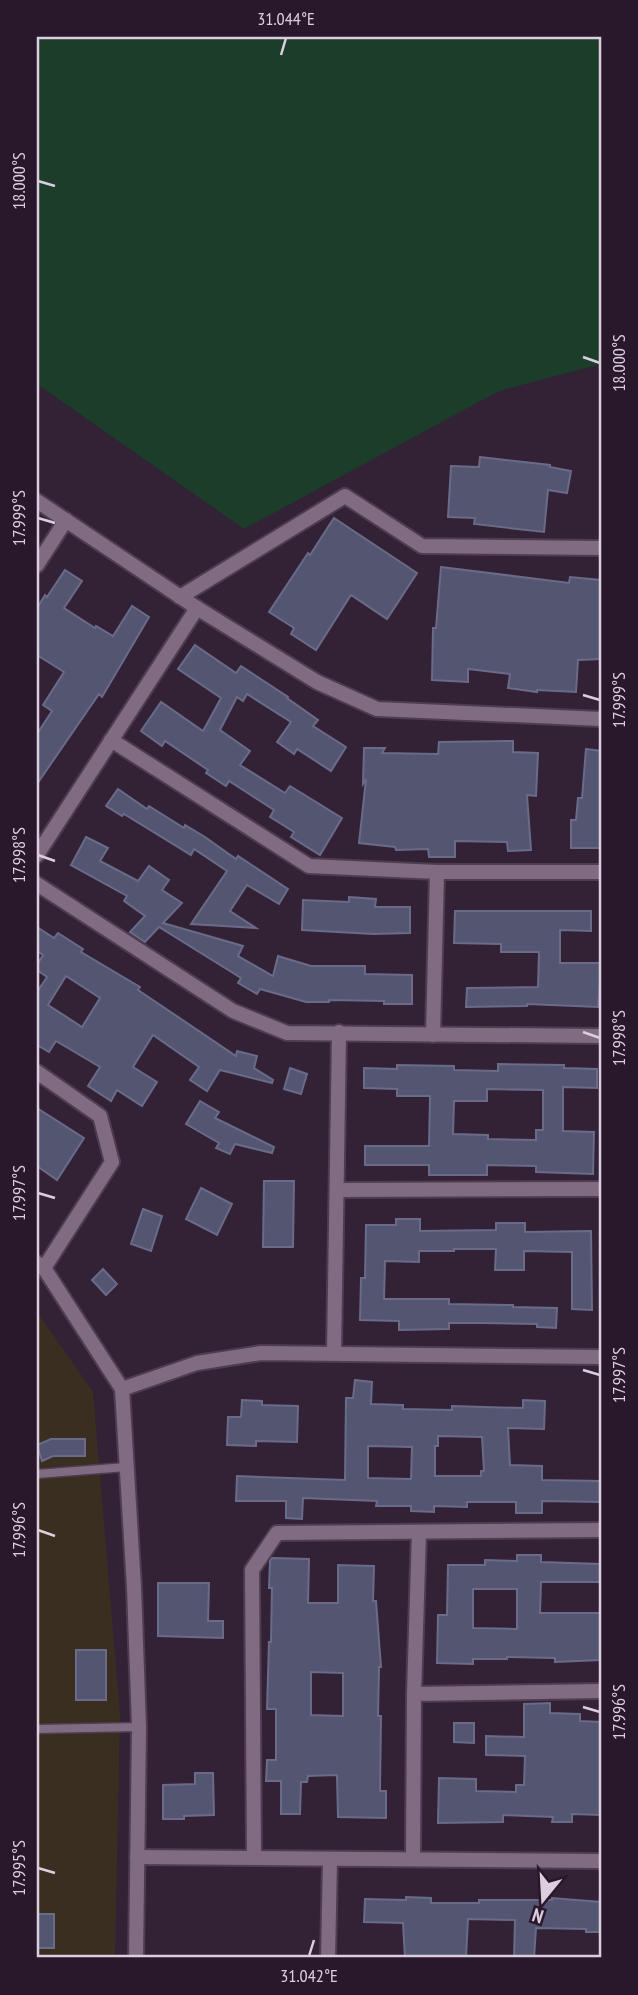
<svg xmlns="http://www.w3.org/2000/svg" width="638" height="1995" font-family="'PT Sans Narrow',sans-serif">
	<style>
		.commercial { fill: #3a2e20 }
		.green { fill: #1b3d2a }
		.building { fill: #535571; stroke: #696b88; stroke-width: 2; fill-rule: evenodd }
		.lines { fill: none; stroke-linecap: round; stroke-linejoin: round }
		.service-casing { stroke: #4d3d4f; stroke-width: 11 }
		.minor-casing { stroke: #4d3d4f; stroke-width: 18 }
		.tertiary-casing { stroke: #4d3d4f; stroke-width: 18 }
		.service { stroke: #806b83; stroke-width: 8 }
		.minor { stroke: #806b83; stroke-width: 14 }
		.tertiary { stroke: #806b83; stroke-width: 14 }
		.ticks { fill: none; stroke: #dbcfdd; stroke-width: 2.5 }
		.neatline { fill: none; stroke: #dbcfdd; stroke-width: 2.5 }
		.ticks-label { font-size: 18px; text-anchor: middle; fill: #dbcfdd }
	</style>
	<rect width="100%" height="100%" fill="#332136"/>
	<path class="commercial" d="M37,1312L93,1392L120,1715L115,1958H37Z"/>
	<path class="green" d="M37,37H601V364L499,391L244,529L37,384Z"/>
	<g class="building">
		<path d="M480,457L550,465V467L571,471L567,493L548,490L544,532L474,524L475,518L448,517L451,466L479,467Z"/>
		<path d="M334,518L417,573L387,619L351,595L316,650L291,634L294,628L269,612L308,553L310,555Z"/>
		<path d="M441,567L569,583L570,577L601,580V659L578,660L576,692L537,690V692L508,688L510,674L468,669V682L432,680L433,628H436Z"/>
		<path d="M65,570L82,581L64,608L95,628L96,626L113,636L132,606L149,617L102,697L99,694L37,784V734L52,711L43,705L64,672L37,655V608L45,595L47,597Z"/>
		<path d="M195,645L236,673L241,666L288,697L287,698L318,720L313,726L346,747L331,771L297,749L294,754L277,742L291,722L247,694L243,701L237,697L220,730L250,751L240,765L285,793L290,786L342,818L320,855L291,837L294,832L270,817L274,810L229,781L226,786L206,773L208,770L165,741L162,746L141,731L161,702L203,731L221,698L178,669Z"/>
		<path d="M513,741V752L538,753L536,796L527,795L531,850L508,851L507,842L455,841V857H429L428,849L396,850L395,847L359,843L366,779L363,784L364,748H385L382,753L438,754L439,742Z"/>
		<path d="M586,749L601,751V848H571V820H576L578,798H582Z"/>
		<path d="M118,789L147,809L149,806L184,828L185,825L205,837L236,859L238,856L288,889L279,904L247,885L230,911L256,928L191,924L227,871L194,849L191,855L124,814L122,816L106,806Z"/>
		<path d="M86,837L108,848L100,861L138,881L149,866L169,880L162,890L182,903L163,923L243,946L238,956L273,976L278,956L311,966H365V974L412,975V1004H384V1001L329,1000V1002H306L260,989L257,994L238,983L241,978L159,927L145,942L130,932L145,916L124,901L127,896L71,865Z"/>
		<path d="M349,897L376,899L375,907H410V933L373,934L302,930L303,900L349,902Z"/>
		<path d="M455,911H591V931L560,930V963H601L598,1007L527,1004V1006L466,1007L467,988L538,987L539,952H501V944L454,943Z"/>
		<path d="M37,927L54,938L58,933L83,949L81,952L140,987L138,990L236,1056L237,1051L257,1056L254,1068L273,1080L272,1083L220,1070L207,1091L190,1080L199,1067L153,1035L133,1067L157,1082L142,1106L117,1090L111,1101L88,1086L100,1067L56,1041L49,1052L37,1045V992L47,977L37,970V965L43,955L37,951ZM66,976L100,998L82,1027L48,1005Z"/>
		<path d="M498,1064L564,1065V1068L597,1069V1088L563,1087V1131L594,1132L593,1174L536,1172V1166L487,1165V1175H429V1165H365V1146H429L430,1096H397V1089L364,1088V1068L397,1069V1065L454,1066V1070L498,1071ZM487,1089L543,1090V1130H536V1140L488,1139V1135L453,1134L454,1101H487Z"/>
		<path d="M290,1068L307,1074L301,1094L284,1089Z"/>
		<path d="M200,1101L219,1112L215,1118L274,1147L272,1153L235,1144L230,1154L216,1148L219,1143L186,1124Z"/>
		<path d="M37,1108L84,1138L57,1180L37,1166Z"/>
		<path d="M264,1181H294L293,1247H263Z"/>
		<path d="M201,1188L232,1204L217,1235L186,1219Z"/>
		<path d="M143,1209L162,1216L151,1251L131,1244Z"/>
		<path d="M396,1219H420V1231L496,1230V1223H525V1232L591,1231L592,1310L572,1309V1252L524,1251V1270H495L496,1249H454V1251H419V1262L385,1261L384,1299H449V1304L513,1305V1307L557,1308L556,1328L537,1327V1324L480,1323H449V1329L399,1330V1321L360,1320L361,1278H365L366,1225H396Z"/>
		<path d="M103,1269L117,1284L106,1295L92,1280Z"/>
		<path d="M355,1380L372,1382L371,1404L403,1405V1409L452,1410V1406L523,1408V1400L545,1401L544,1429L508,1428L510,1465L542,1466V1480L601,1481V1502L542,1501V1513H516V1502H467V1507L434,1506V1512L411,1511V1506H376L377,1501L303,1498L302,1519L286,1518V1501H236L237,1476L345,1480L346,1398H353ZM438,1436L482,1437L484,1471H481V1476H435V1446H438ZM368,1446L412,1447L411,1479L368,1478Z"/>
		<path d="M242,1400L262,1401V1405L298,1406L297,1442L256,1441V1446L227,1445L228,1417H241Z"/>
		<path d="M51,1439H85V1456H53L42,1461L37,1445Z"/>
		<path d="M517,1555H541V1562L601,1564V1582H541L540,1613H601V1660L555,1662V1658L507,1657V1659H473V1664L437,1663L438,1615H447L448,1565H485V1560L517,1561ZM473,1589H517V1629L473,1628Z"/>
		<path d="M272,1558L309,1559L308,1603H338V1565L374,1566L373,1601H376L381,1667H379L378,1716H381L380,1791H386V1818L338,1817L337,1775L308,1776L307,1782H301L300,1814H281V1781H266L267,1760H276V1709H267L269,1642H271L272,1588H269L270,1561ZM311,1672L343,1673V1716L311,1715Z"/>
		<path d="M158,1583H209L208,1621H223V1638L158,1636Z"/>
		<rect x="76" y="1650" width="30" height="50"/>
		<path d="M550,1703V1713L580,1714V1721L601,1722V1815L572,1814V1822H552L553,1817L503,1815V1822L438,1823L439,1778L476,1779V1791L516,1792V1785H524L525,1756L486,1755V1736L524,1737V1704Z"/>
		<path d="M454,1723H474V1743L454,1742Z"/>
		<path d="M195,1773H213L214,1815L184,1816V1819H163V1785L195,1784Z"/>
		<path d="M406,1897L431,1898V1903H479V1900H552V1898L601,1902V1932H586V1929L536,1928L534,1958H514L515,1920L468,1919L466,1958H405L403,1923L364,1922L365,1899L406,1900Z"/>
		<rect x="37" y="1914" width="17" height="34"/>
	</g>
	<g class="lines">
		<defs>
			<g id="service">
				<path d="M37,1474L126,1467"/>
				<path d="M37,1729L139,1727"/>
			</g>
			<g id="minor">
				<path d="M37,501L197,608L317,682L377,709L601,719"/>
				<path d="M37,565L66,520"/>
				<path d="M180,597L345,496L422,546L601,548"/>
				<path d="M111,740L309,866L437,872H601"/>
				<path d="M37,855L197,608"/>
				<path d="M37,884L233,1011L287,1033L601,1036"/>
				<path d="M433,1035L437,872"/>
				<path d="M37,1072L100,1116L112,1162L44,1268"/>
				<path d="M337,1190L601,1189"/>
				<path d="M334,1353L339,1032"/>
				<path d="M122,1389L197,1363L261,1353L601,1357"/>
				<path d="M414,1694L419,1532"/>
				<path d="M137,1857L601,1861"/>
				<path d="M254,1857L252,1570L277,1533L601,1530"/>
				<path d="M413,1859L414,1694L601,1691"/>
				<path d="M328,1958L330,1860"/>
			</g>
			<path id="tertiary" d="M37,1263L44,1268L122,1389L134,1587L139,1727L136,1958"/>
		</defs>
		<use href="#service" class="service-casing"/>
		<use href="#minor" class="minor-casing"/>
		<use href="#tertiary" class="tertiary-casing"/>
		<use href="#service" class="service"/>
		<use href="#minor" class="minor"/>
		<use href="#tertiary" class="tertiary"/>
	</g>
	<path class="ticks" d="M281,55L286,38M38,181L55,186M583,357L600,363M38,518L55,523M583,695L600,700M38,855L55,861M583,1032L600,1038M38,1193L55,1198M583,1370L600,1375M38,1530L55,1536M583,1707L600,1712M38,1868L55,1873M309,1956L314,1940"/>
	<rect width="638" height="1995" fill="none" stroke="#29182c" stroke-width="77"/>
	<g transform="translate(543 1900) rotate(198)" stroke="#29182c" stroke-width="5" paint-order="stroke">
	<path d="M0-5L12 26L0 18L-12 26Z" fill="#dbcfdd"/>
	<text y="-10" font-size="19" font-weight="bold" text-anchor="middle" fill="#dbcfdd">N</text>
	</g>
	<rect x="38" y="38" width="562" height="1918" class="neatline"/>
	<g class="ticks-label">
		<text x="286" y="25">31.044°E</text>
		<text transform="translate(19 181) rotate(-90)" y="6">18.000°S</text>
		<text transform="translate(619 363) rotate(-90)" y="6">18.000°S</text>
		<text transform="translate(19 518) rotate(-90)" y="6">17.999°S</text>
		<text transform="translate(619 700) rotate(-90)" y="6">17.999°S</text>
		<text transform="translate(19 855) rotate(-90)" y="6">17.998°S</text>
		<text transform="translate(619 1038) rotate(-90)" y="6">17.998°S</text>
		<text transform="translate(19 1193) rotate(-90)" y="6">17.997°S</text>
		<text transform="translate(619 1375) rotate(-90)" y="6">17.997°S</text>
		<text transform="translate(19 1530) rotate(-90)" y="6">17.996°S</text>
		<text transform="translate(619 1712) rotate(-90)" y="6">17.996°S</text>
		<text transform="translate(19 1868) rotate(-90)" y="6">17.995°S</text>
		<text x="309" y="1982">31.042°E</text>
	</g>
</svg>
